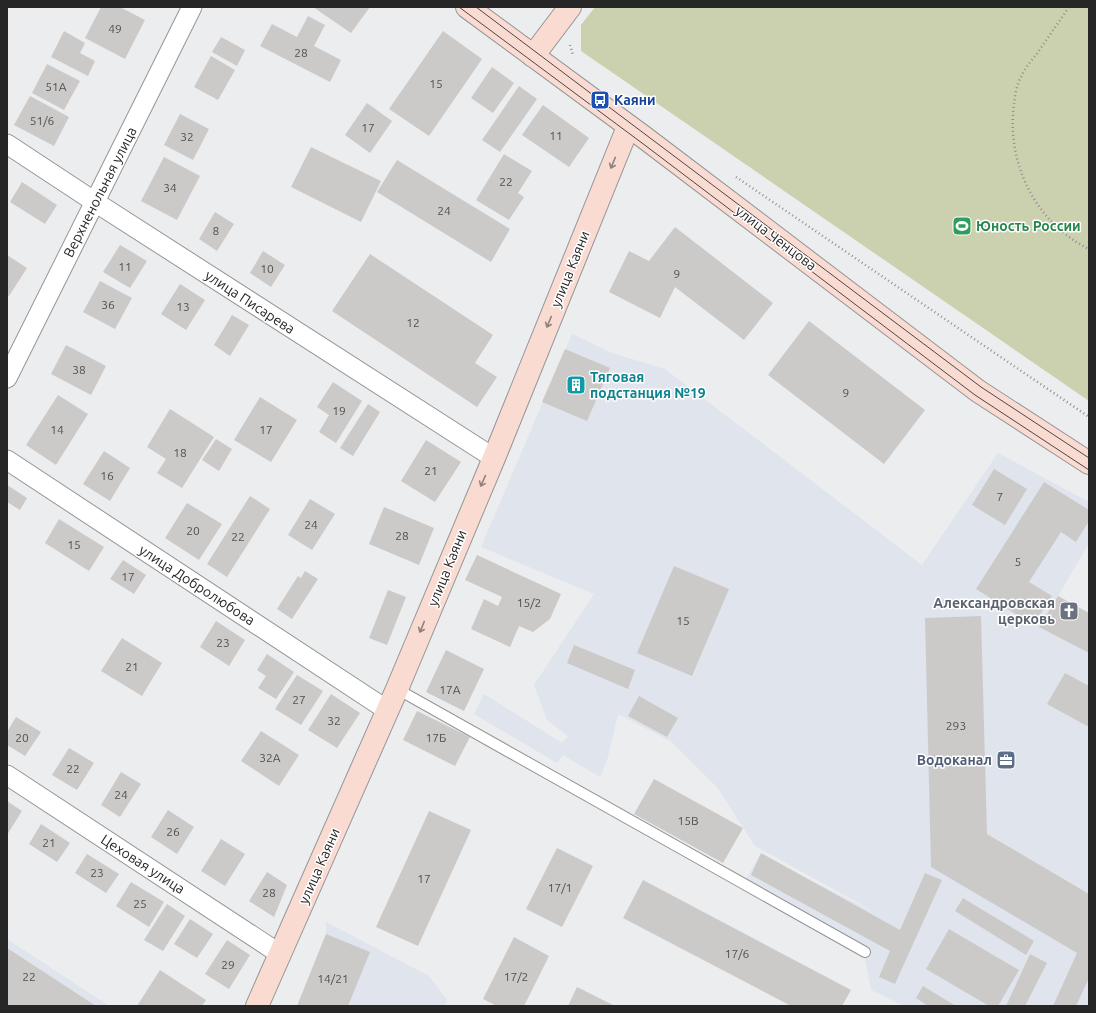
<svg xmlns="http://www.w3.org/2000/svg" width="1096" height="1013" font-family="Ubuntu,sans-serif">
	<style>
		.built { fill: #dfe4ed }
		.green { fill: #cbd1ae }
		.building { fill: #cccac9 }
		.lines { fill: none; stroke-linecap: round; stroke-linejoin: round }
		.lane-casing { stroke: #949596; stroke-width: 12 }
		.street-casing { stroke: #949596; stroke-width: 21 }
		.secondary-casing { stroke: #949596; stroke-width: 24 }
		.path { stroke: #8e8e90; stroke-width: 2.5; stroke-dasharray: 1 3; stroke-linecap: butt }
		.lane { stroke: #fff; stroke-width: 10 }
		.street { stroke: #fff; stroke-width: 19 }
		.secondary { stroke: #fadbd2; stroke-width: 22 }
		.tram { stroke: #48484a; stroke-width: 1 }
		.oneway { stroke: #90807c }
		.labels { text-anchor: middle; stroke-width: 3; stroke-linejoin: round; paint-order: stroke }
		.number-label { font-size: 12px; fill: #504f50 }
		.transit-label { font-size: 14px; font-weight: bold; fill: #164399; stroke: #fff; text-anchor: start }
		.street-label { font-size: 14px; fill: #262627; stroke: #fff }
		.leisure-label { font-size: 14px; font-weight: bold; fill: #27864d; stroke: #fff; text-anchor: start }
		.culture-label { font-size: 14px; font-weight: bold; fill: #0d838f; stroke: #fff; text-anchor: start }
		.worship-label { font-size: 14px; font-weight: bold; fill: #5b616d; stroke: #fff; text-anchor: end }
		.service-label { font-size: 14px; font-weight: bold; fill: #4e5e75; stroke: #fff; text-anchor: end }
	</style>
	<rect width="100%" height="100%" fill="#ecedef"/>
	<g class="built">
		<path d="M572,334L612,353L665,369L922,565L998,453L1089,502V543L1040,627L1089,653V1006H904L871,990L865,959L740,889L760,855L884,917L755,846L717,787L672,742L618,714L608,757L600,777L563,755L557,763L474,714L484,694L562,743L568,736L547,720L534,685L594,594L481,547Z"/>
		<path d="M326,922L429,976L447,1000L444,1006H297L326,934Z"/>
		<path d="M7,939L109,1006H7Z"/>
	</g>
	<path class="green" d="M595,7H1089V401L581,51V25Z"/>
	<g class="building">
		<path d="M101,7H120L145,20L125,59L85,38Z"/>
		<path d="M313,7H370L351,33Z"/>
		<path d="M308,16L325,25L314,46L341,60L330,82L260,46L272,24L297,37Z"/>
		<path d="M64,31L85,43L80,53L95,61L88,76L51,57Z"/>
		<path d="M443,31L482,59L429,136L389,109Z"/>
		<path d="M221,37L245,50L237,66L212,52Z"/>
		<path d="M211,56L235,70L218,100L194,87Z"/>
		<path d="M47,64L80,81L64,110L32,93Z"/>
		<path d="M492,67L514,83L493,113L471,98Z"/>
		<path d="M519,86L537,99L500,152L482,140Z"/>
		<path d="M30,96L69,117L54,146L14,125Z"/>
		<path d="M367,103L392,121L370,153L345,135Z"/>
		<path d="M543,105L589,138L569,167L522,135Z"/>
		<path d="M180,114L209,129L193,160L164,145Z"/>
		<path d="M311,147L381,181L361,222L291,187Z"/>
		<path d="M504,154L532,171L518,193L524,197L509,220L476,200Z"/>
		<path d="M164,157L200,176L177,220L141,201Z"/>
		<path d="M397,160L510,229L491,262L377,192Z"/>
		<path d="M22,182L57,205L45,224L10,202Z"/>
		<path d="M215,212L234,224L217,251L199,239Z"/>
		<path d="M675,227L773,303L744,340L675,287L660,318L609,292L629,251L649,261Z"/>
		<path d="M120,245L147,261L130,288L103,272Z"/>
		<path d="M263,251L285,265L271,287L250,273Z"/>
		<path d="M370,254L493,335L475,363L497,377L477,407L332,311Z"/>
		<path d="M7,255L27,268L9,296L7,295Z"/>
		<path d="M100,281L132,298L115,329L83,312Z"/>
		<path d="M180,284L205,300L186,330L161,314Z"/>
		<path d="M232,315L249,325L230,356L214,345Z"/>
		<path d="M809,321L925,410L884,464L768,375Z"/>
		<path d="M66,345L106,366L91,395L51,374Z"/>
		<path d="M565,349L610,368L587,421L542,402Z"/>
		<path d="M333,382L362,401L336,443L319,432L329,415L317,407Z"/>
		<path d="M58,395L88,414L56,465L26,445Z"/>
		<path d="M260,397L297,420L271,462L234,440Z"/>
		<path d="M368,404L380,412L353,456L340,448Z"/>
		<path d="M170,409L214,437L182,488L157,473L166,459L147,447Z"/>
		<path d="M216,439L232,449L219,471L202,460Z"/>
		<path d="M426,440L461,462L435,502L401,481Z"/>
		<path d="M104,451L130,468L110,501L83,484Z"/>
		<path d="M994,469L1027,489L1005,525L972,505Z"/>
		<path d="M1044,482L1089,510V521L1076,542L1061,532L1029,582L1052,596L1033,625L976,589Z"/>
		<path d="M7,485L27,498L20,510L7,502Z"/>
		<path d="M250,496L270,509L227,577L207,564Z"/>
		<path d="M310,499L335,514L312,550L288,535Z"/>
		<path d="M187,503L222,524L199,560L165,538Z"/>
		<path d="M384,507L434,528L419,565L369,544Z"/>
		<path d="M59,519L104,547L89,571L45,543Z"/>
		<path d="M477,555L561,594L550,619L533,632L519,626L510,647L471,629L484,599L498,606L502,597L465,580Z"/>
		<path d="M123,560L146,575L134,594L110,579Z"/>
		<path d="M674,566L729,589L692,676L637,653Z"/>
		<path d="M305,571L318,579L292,619L277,609L298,576L301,578Z"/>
		<path d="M388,590L406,597L387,645L369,638Z"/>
		<path d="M1058,596L1089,613V653L1039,627Z"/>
		<path d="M981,616L987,834L1089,894V978L1076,1006H1053L1077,953L931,867L925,618Z"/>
		<path d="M216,621L245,640L229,666L200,647Z"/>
		<path d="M122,638L162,663L142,696L101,671Z"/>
		<path d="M574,645L635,670L628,689L567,663Z"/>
		<path d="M446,650L484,669L464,711L426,692Z"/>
		<path d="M267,654L294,672L276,699L258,688L266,676L257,670Z"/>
		<path d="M1065,673L1089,686V727L1047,704Z"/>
		<path d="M297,675L323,691L301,725L275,709Z"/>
		<path d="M331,694L360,713L337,748L308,730Z"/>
		<path d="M639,696L678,718L667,737L628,716Z"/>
		<path d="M417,711L470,737L455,766L403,740Z"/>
		<path d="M16,717L41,732L25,756L7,745V732Z"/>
		<path d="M261,731L299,755L279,786L241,761Z"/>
		<path d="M69,748L94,763L77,790L52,775Z"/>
		<path d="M121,772L141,784L120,817L101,805Z"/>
		<path d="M654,779L743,828L723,863L634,814Z"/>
		<path d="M7,801L22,811L7,835Z"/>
		<path d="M168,810L194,827L177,854L151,837Z"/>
		<path d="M429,811L471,830L418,946L376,927Z"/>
		<path d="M41,824L70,843L57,862L29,844Z"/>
		<path d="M221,839L245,854L225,886L201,871Z"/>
		<path d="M557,848L593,866L562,927L526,909Z"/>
		<path d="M761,853L900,930L925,873L942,880L895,984L879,977L890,951L751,875Z"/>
		<path d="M87,854L119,874L106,893L75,873Z"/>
		<path d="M267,872L287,885L274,917L249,901Z"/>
		<path d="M643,880L851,990L842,1006H791L623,918Z"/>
		<path d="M131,882L164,902L149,927L116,906Z"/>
		<path d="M963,898L1034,941L1026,955L955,911Z"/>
		<path d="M167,904L185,916L163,951L144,940Z"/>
		<path d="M190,919L213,934L197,958L174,944Z"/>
		<path d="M949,929L1019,970L998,1006H989L926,969Z"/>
		<path d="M326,934L370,952L348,1006H297Z"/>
		<path d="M514,937L549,956L524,1006H497L483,999Z"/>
		<path d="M227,940L250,955L229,989L205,974Z"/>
		<path d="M7,948L96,1006H7Z"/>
		<path d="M1030,954L1047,963L1025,1006H1006Z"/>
		<path d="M160,970L206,1000L202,1006H137Z"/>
		<path d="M923,986L956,1006H928L916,998Z"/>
		<path d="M577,987L615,1006H568Z"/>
	</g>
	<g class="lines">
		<defs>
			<path id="lane" d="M397,689L865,952"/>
			<g id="street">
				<path d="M7,144L95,202L494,458"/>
				<path d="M7,378L192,7"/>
				<path d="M7,460L387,710"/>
				<path d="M7,775L280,954"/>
			</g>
			<g id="secondary">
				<path d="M467,7L645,138L978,391L1089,463"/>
				<path d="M533,56L570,7"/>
				<path d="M257,1006L397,689L494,458L628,127"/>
			</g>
		</defs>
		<use href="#lane" class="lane-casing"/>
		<use href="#street" class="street-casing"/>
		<use href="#secondary" class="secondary-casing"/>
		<g class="path">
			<path d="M1069,7C1058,23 1047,39 1036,55C1031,61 1025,68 1022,75C1017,83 1015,95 1014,104C1006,162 1035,223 1089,249"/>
			<path d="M570,45L573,55"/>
			<path d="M736,177L1089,417"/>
		</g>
		<use href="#lane" class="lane"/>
		<use href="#street" class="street"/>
		<use href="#secondary" class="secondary"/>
		<g class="tram">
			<path d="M459,7L642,143L975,395L1089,470"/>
			<path d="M476,7L981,387L1089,458"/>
		</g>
	</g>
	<defs><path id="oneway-shaft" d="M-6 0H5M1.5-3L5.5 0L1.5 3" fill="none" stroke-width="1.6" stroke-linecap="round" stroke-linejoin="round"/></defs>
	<g class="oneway">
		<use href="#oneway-shaft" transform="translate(613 163) rotate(112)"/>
		<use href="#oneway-shaft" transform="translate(549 322) rotate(112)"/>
		<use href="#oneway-shaft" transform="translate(483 481) rotate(114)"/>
		<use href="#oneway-shaft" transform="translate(422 627) rotate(112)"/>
	</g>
	<defs>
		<symbol id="bus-square" viewBox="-11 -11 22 22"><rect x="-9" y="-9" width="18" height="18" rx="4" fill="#1a4fb4" stroke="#fff"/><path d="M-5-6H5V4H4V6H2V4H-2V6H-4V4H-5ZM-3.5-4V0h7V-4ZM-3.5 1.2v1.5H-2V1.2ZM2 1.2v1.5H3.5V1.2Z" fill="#fff"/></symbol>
		<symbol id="stadium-square" viewBox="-11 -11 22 22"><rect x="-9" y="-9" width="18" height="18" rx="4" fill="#2e9e5b" stroke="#fff"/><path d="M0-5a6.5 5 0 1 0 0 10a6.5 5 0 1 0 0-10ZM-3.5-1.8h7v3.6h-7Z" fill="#fff"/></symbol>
		<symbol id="building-square" viewBox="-11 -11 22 22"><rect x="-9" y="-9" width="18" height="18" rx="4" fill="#0f9aa8" stroke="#fff"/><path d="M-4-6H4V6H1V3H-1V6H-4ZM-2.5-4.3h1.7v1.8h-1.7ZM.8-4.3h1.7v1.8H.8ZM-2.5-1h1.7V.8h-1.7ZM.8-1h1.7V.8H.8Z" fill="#fff"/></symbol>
		<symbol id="church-square" viewBox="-11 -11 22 22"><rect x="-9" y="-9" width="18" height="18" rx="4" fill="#6b7280" stroke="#fff"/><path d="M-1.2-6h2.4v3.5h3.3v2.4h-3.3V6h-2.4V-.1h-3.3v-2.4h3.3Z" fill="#fff"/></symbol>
		<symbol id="office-square" viewBox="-11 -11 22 22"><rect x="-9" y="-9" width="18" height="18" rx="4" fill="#5c6f8a" stroke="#fff"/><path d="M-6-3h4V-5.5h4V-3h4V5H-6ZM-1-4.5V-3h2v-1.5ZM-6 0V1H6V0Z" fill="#fff"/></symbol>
	</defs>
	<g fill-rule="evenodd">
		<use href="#bus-square" x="589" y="89" width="22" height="22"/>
		<use href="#stadium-square" x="951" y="215" width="22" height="22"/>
		<use href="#building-square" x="565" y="374" width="22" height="22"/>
		<use href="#church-square" x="1058" y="600" width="22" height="22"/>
		<use href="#office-square" x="995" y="749" width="22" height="22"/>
	</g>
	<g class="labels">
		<g class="number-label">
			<text x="115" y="33">49</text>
			<text x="301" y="57">28</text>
			<text x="436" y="88">15</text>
			<text x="56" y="91">51А</text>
			<text x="42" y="125">51/6</text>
			<text x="368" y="132">17</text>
			<text x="556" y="140">11</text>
			<text x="187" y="141">32</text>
			<text x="506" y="186">22</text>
			<text x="170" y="192">34</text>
			<text x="444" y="215">24</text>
			<text x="216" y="235">8</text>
			<text x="125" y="271">11</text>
			<text x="267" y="273">10</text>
			<text x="677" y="278">9</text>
			<text x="108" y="309">36</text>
			<text x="183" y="311">13</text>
			<text x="413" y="327">12</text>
			<text x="79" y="374">38</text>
			<text x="846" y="397">9</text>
			<text x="339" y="415">19</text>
			<text x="57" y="434">14</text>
			<text x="266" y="434">17</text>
			<text x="180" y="457">18</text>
			<text x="431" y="475">21</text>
			<text x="107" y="480">16</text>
			<text x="1000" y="501">7</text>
			<text x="311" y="529">24</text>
			<text x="193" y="535">20</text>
			<text x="402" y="540">28</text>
			<text x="238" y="541">22</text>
			<text x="74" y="549">15</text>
			<text x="1018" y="566">5</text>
			<text x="128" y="581">17</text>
			<text x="529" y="607">15/2</text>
			<text x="683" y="625">15</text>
			<text x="223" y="647">23</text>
			<text x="132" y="671">21</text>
			<text x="450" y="694">17А</text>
			<text x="299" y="704">27</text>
			<text x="334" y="725">32</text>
			<text x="956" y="730">293</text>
			<text x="22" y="742">20</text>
			<text x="436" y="742">17Б</text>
			<text x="270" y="762">32А</text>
			<text x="73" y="773">22</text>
			<text x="121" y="799">24</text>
			<text x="688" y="825">15В</text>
			<text x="173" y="836">26</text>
			<text x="49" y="847">21</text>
			<text x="97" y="877">23</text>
			<text x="424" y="883">17</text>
			<text x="560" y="892">17/1</text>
			<text x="269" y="897">28</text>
			<text x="140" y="908">25</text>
			<text x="737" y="958">17/6</text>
			<text x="228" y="969">29</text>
			<text x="29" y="981">22</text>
			<text x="516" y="981">17/2</text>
			<text x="333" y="983">14/21</text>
		</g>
		<g class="transit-label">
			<text x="614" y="105">Каяни</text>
		</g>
		<g class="street-label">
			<text transform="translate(100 192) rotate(-63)" y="5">Верхненольная улица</text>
			<text transform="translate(776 238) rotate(37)" y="5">улица Ченцова</text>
			<text transform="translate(570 269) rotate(-68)" y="5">улица Каяни</text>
			<text transform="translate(250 302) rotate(33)" y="5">улица Писарева</text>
			<text transform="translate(447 568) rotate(-68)" y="5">улица Каяни</text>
			<text transform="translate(197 585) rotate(33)" y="5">улица Добролюбова</text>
			<text transform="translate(143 864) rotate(33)" y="5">Цеховая улица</text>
			<text transform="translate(319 866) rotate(-66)" y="5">улица Каяни</text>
		</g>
		<g class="leisure-label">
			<text x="976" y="231">Юность России</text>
		</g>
		<g class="culture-label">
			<text x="590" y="382">Тяговая<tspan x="590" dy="16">подстанция №19</tspan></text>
		</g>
		<g class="worship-label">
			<text x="1055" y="608">Александровская<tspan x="1055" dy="16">церковь</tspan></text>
		</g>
		<g class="service-label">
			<text x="992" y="765">Водоканал</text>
		</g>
	</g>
	<rect width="1096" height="1013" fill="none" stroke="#262627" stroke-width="16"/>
</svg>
